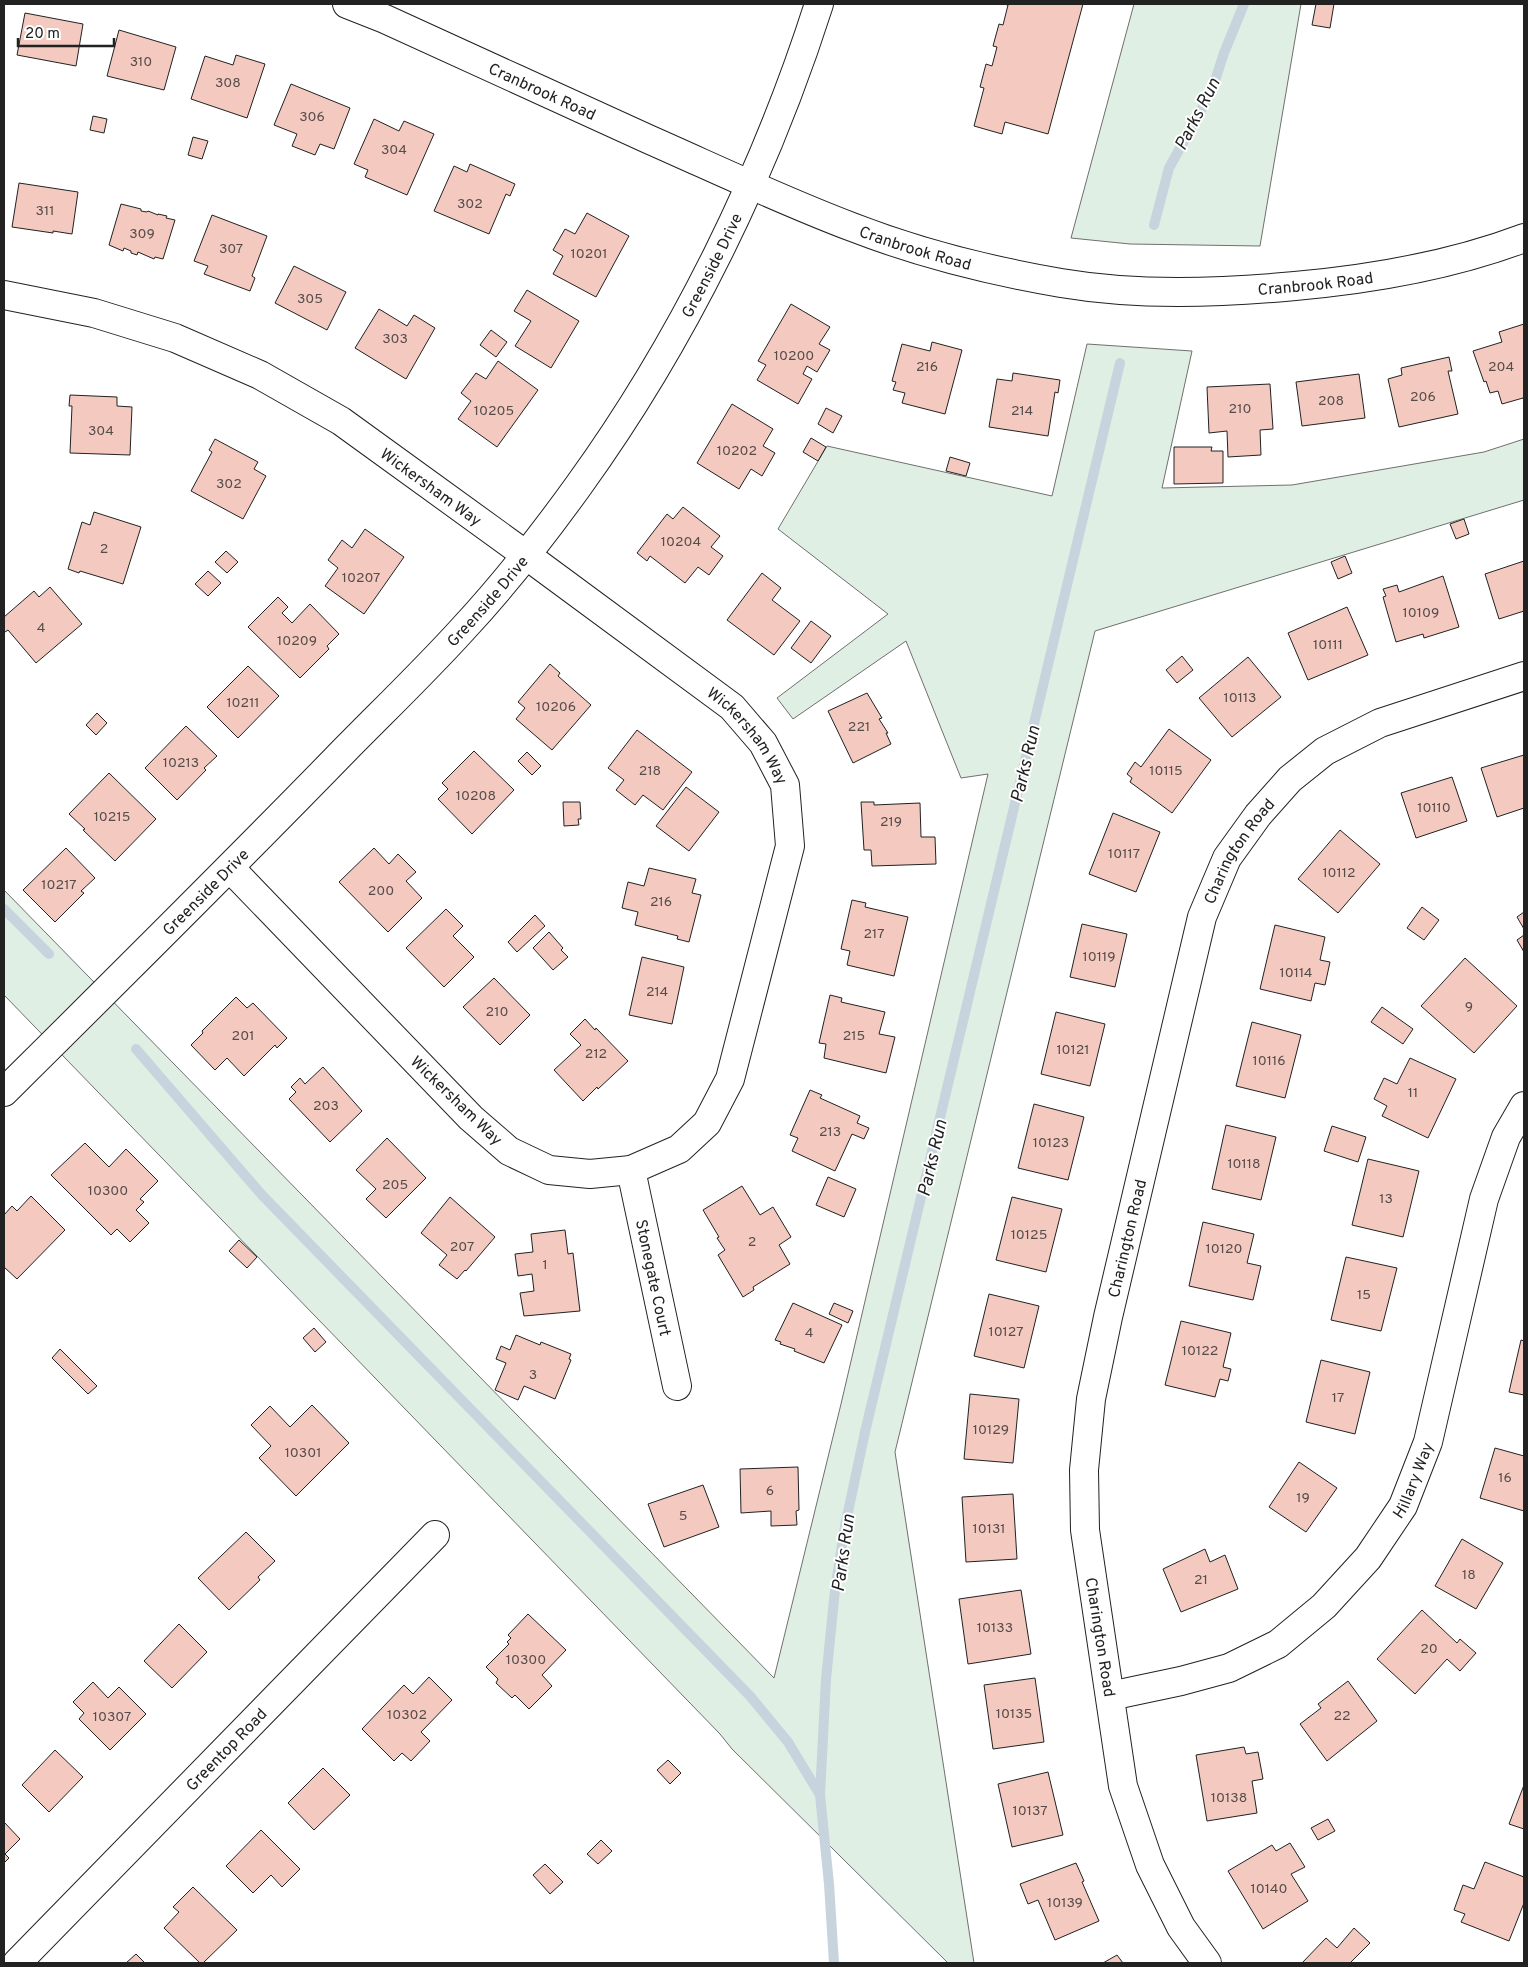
<svg xmlns="http://www.w3.org/2000/svg" width="1528" height="1967" font-family="Overpass,sans-serif">
	<style>
		.green { fill: #e0efe3; stroke: #6f6f6f }
		.lines { fill: none; stroke-linecap: round; stroke-linejoin: round }
		.stream { stroke: #c7d3dd; stroke-width: 10 }
		.building { fill: #f3c9c0; stroke: #222 }
		.minor-casing { stroke: #222; stroke-width: 30 }
		.minor { stroke: #fff; stroke-width: 28 }
		.labels { text-anchor: middle; stroke-width: 4; stroke-linejoin: round; paint-order: stroke }
		.number-label { font-size: 14px; fill: #564c4a }
		.street-label { font-size: 16px; fill: #222; stroke: #fff }
		.water-label { font-size: 18px; font-style: italic; fill: #222; stroke: #fff }
	</style>
	<rect width="100%" height="100%" fill="#fff"/>
	<g class="green">
		<path d="M1134,4H1301L1260,246L1130,244L1071,238Z"/>
		<path d="M1087,344L1192,351L1162,488L1292,485L1484,452L1524,439V500L1095,631L895,1452L974,1963H948L732,1749L720,1734L4,995V890L774,1678L841,1404L988,774L961,778L906,641L793,719L777,698L888,614L778,529L827,446L1052,496Z"/>
	</g>
	<g class="lines">
		<g class="stream">
			<path d="M1154,225L1169,168L1212,90L1224,53L1244,4"/>
			<path d="M4,909L49,954"/>
			<path d="M136,1049L262,1195L750,1696L788,1742L820,1795"/>
			<path d="M834,1963L829,1884L820,1795L826,1679L835,1590L845,1526L865,1432L1120,363"/>
		</g>
	</g>
	<g class="building">
		<path d="M1003,4H1083L1048,134L1005,122L1002,134L974,126L984,88L980,87L986,64L992,66L997,47L993,46L999,24L1003,25L1008,5Z"/>
		<path d="M1316,4H1334L1330,28L1312,25Z"/>
		<path d="M25,13L83,24L76,66L17,55Z"/>
		<path d="M119,30L176,47L164,90L107,76Z"/>
		<path d="M236,55L265,64L247,118L191,99L205,56L233,65Z"/>
		<path d="M291,84L350,108L334,149L320,144L315,155L292,146L297,134L274,125Z"/>
		<path d="M93,116L107,119L104,133L90,130Z"/>
		<path d="M374,119L399,131L404,121L434,134L407,195L365,177L368,170L354,164Z"/>
		<path d="M193,137L208,141L202,159L188,155Z"/>
		<path d="M470,164L515,184L510,196L506,194L489,234L434,211L454,166L467,172Z"/>
		<path d="M19,183L78,192L72,234L53,231V233L12,227Z"/>
		<path d="M121,204L141,209V211L147,212L148,211L158,215V214L167,216L166,218L175,220L163,259L155,257L154,259L138,252L137,255L131,253V251L124,248L123,251L109,245Z"/>
		<path d="M587,213L629,236L596,297L553,274L563,256L553,250L565,229L575,234Z"/>
		<path d="M212,215L267,236L252,276L255,278L250,291L204,274L208,266L194,261Z"/>
		<path d="M294,266L346,292L327,330L275,303Z"/>
		<path d="M527,290L579,321L551,368L515,346L531,321L514,311Z"/>
		<path d="M791,304L830,327L819,344L830,350L817,372L807,366L803,374L812,379L798,404L757,380L766,365L758,361Z"/>
		<path d="M379,309L407,326L414,315L435,328L406,379L355,348Z"/>
		<path d="M1524,324V401L1523,398L1502,404L1498,391L1490,393L1486,381L1484,382L1473,351L1502,342L1499,332Z"/>
		<path d="M491,330L507,342L496,357L480,345Z"/>
		<path d="M932,342L962,350L945,414L902,403L905,393L893,390L896,382L892,381L902,344L930,351Z"/>
		<path d="M1449,357L1452,371H1448L1458,414L1399,427L1388,379L1402,375L1401,368Z"/>
		<path d="M498,361L538,390L497,447L458,419L471,401L461,393L476,373L486,379Z"/>
		<path d="M1013,373L1060,380L1058,393L1055,392L1048,436L989,427L997,379L1012,381Z"/>
		<path d="M1359,374L1365,418L1302,426L1296,382Z"/>
		<path d="M1270,384L1273,429L1260,430L1261,455L1228,457L1227,431L1209,433L1207,387Z"/>
		<path d="M70,395L117,397V406L132,407L130,455L70,453L72,406H69Z"/>
		<path d="M732,404L773,429L763,446L775,453L762,476L751,469L739,489L697,463Z"/>
		<path d="M826,408L842,416L833,433L818,424Z"/>
		<path d="M811,438L826,447L818,461L803,452Z"/>
		<path d="M215,439L258,462L254,469L266,476L243,519L191,491L212,452L209,450Z"/>
		<path d="M1174,447H1212L1211,451H1223V483L1174,484Z"/>
		<path d="M950,457L970,463L966,476L946,471Z"/>
		<path d="M683,507L720,536L711,547L723,556L709,575L698,567L685,583L650,556L647,561L637,553L667,514L673,519Z"/>
		<path d="M94,512L141,527L123,584L80,571L79,573L68,569L82,522L90,525Z"/>
		<path d="M1464,519L1469,534L1456,539L1450,524Z"/>
		<path d="M365,529L404,557L364,614L325,586L338,568L328,560L342,540L352,548Z"/>
		<path d="M226,551L238,562L227,573L215,562Z"/>
		<path d="M1345,556L1352,573L1338,579L1331,562Z"/>
		<path d="M1524,561V611L1499,619L1485,574Z"/>
		<path d="M208,571L221,583L208,596L195,584Z"/>
		<path d="M762,573L781,588L772,600L800,621L774,655L727,620Z"/>
		<path d="M1443,576L1459,627L1424,638L1423,634L1396,642L1383,597L1386,596L1383,589L1397,585L1399,592Z"/>
		<path d="M50,587L82,624L36,663L8,630L5,632L4,631V617L34,591L39,597Z"/>
		<path d="M278,597L288,607L282,613L292,623L310,604L339,634L327,646L329,649L300,678L248,627Z"/>
		<path d="M1347,607L1368,655L1308,680L1288,633Z"/>
		<path d="M811,621L831,636L811,663L791,648Z"/>
		<path d="M1182,656L1193,670L1177,683L1166,670Z"/>
		<path d="M1248,657L1281,697L1232,737L1199,698Z"/>
		<path d="M550,664L560,673L558,676L591,705L552,750L516,719L525,708L518,702Z"/>
		<path d="M248,666L279,696L238,738L207,707Z"/>
		<path d="M867,693L882,718L879,719L888,733H886L891,744L853,763L828,711Z"/>
		<path d="M97,713L107,723L96,735L86,725Z"/>
		<path d="M186,726L217,756L204,768L206,770L177,800L145,768Z"/>
		<path d="M1169,729L1211,760L1172,813L1130,782L1132,778L1127,774L1135,762L1141,767Z"/>
		<path d="M637,730L692,772L663,810L643,795L635,805L616,790L624,780L608,768Z"/>
		<path d="M474,751L514,790L472,834L438,799L448,789L442,783Z"/>
		<path d="M527,752L541,766L532,775L518,761Z"/>
		<path d="M1524,755V808L1497,817L1481,768Z"/>
		<path d="M109,773L156,819L115,861L83,830L85,829L69,814Z"/>
		<path d="M1452,777L1467,821L1416,838L1401,793Z"/>
		<path d="M686,787L719,812L689,851L656,826Z"/>
		<path d="M563,802H580L581,819H578L579,825L564,826Z"/>
		<path d="M861,802H874V805L920,803L921,837H935L936,864L872,866L871,850H864Z"/>
		<path d="M1113,813L1160,832L1136,892L1089,874Z"/>
		<path d="M1340,830L1380,864L1338,913L1298,879Z"/>
		<path d="M66,848L95,878L81,891L84,893L55,922L23,890Z"/>
		<path d="M374,848L389,864L398,854L416,872L406,881L422,898L388,932L339,882Z"/>
		<path d="M649,868L696,879L692,893L701,895L689,942L677,939L678,936L635,925L638,912L622,908L628,882L644,886Z"/>
		<path d="M852,900L866,903L865,907L908,917L894,976L847,965L850,951L841,949Z"/>
		<path d="M1422,907L1439,920L1424,940L1407,928Z"/>
		<path d="M446,909L463,926L453,936L474,957L444,987L406,948Z"/>
		<path d="M1524,912V929L1517,917Z"/>
		<path d="M535,915L545,926L517,952L508,942Z"/>
		<path d="M1082,924L1127,934L1115,987L1070,977Z"/>
		<path d="M1275,925L1325,937L1320,960L1330,962L1325,985L1315,983L1311,1001L1260,989Z"/>
		<path d="M549,932L563,948L561,950L568,957L553,970L533,948Z"/>
		<path d="M1524,935V952L1517,940Z"/>
		<path d="M642,957L684,967L672,1024L629,1015Z"/>
		<path d="M1465,958L1517,1006L1474,1053L1421,1006Z"/>
		<path d="M494,978L530,1015L500,1045L463,1007Z"/>
		<path d="M830,995L842,998L841,1002L885,1012L879,1034L895,1037L886,1073L824,1058L826,1044L819,1043Z"/>
		<path d="M236,997L247,1008L253,1003L287,1038L277,1048L275,1045L244,1076L227,1058L215,1070L191,1045L203,1033L202,1031Z"/>
		<path d="M1382,1007L1413,1029L1403,1044L1371,1022Z"/>
		<path d="M1056,1012L1105,1024L1090,1086L1041,1074Z"/>
		<path d="M585,1019L595,1030L596,1028L628,1061L598,1089L597,1087L583,1101L554,1070L581,1045L570,1034Z"/>
		<path d="M1252,1022L1301,1035L1285,1098L1236,1086Z"/>
		<path d="M1410,1058L1456,1079L1428,1138L1382,1116L1387,1106L1374,1099L1384,1078L1397,1084Z"/>
		<path d="M323,1067L362,1111L330,1142L289,1099L296,1092L291,1087L300,1078L305,1084Z"/>
		<path d="M810,1090L822,1095L820,1098L860,1116L857,1123L869,1128L864,1139L852,1134L835,1171L792,1151L798,1138L790,1135Z"/>
		<path d="M1034,1104L1084,1117L1068,1180L1018,1168Z"/>
		<path d="M1226,1125L1276,1137L1261,1200L1212,1189Z"/>
		<path d="M1332,1126L1366,1137L1358,1162L1324,1151Z"/>
		<path d="M387,1138L426,1178L386,1218L366,1199L376,1189L356,1170Z"/>
		<path d="M85,1143L109,1167L126,1149L158,1181L140,1199L144,1202L136,1210L149,1223L130,1242L117,1229L111,1235L51,1175Z"/>
		<path d="M1368,1159L1419,1171L1403,1237L1352,1225Z"/>
		<path d="M828,1177L856,1189L844,1217L816,1205Z"/>
		<path d="M742,1186L760,1215L773,1207L791,1237L779,1245L790,1264L753,1287L754,1290L743,1297L718,1255L725,1250L717,1238L719,1237L703,1210Z"/>
		<path d="M31,1196L65,1230L17,1279L4,1267V1215L12,1206L17,1211Z"/>
		<path d="M450,1197L495,1237L466,1271L465,1270L457,1279L439,1265L447,1255L421,1233Z"/>
		<path d="M1012,1197L1062,1209L1046,1272L996,1260Z"/>
		<path d="M1203,1222L1254,1234L1247,1263L1261,1266L1253,1300L1189,1286Z"/>
		<path d="M565,1230L568,1254L573,1253L580,1311L524,1316L520,1293L534,1291L532,1274L518,1276L515,1254L533,1252L531,1234Z"/>
		<path d="M239,1240L257,1257L247,1268L229,1251Z"/>
		<path d="M1346,1257L1397,1268L1381,1331L1331,1320Z"/>
		<path d="M989,1294L1039,1306L1024,1368L974,1356Z"/>
		<path d="M793,1303L842,1325L824,1363L794,1351L795,1349L780,1344L781,1342L775,1340Z"/>
		<path d="M834,1303L853,1311L848,1323L829,1314Z"/>
		<path d="M1181,1321L1231,1333L1223,1367L1231,1369L1228,1381L1220,1379L1215,1397L1165,1385Z"/>
		<path d="M314,1328L326,1342L315,1352L303,1338Z"/>
		<path d="M516,1335L540,1345L541,1342L571,1354L569,1359L571,1360L555,1399L524,1386L518,1400L495,1390L506,1363L496,1359L501,1346L510,1350Z"/>
		<path d="M1521,1340L1524,1341V1395L1509,1392Z"/>
		<path d="M60,1349L97,1386L88,1394L52,1358Z"/>
		<path d="M1321,1360L1370,1372L1355,1434L1306,1422Z"/>
		<path d="M970,1394L1019,1399L1013,1463L964,1459Z"/>
		<path d="M312,1405L349,1443L296,1496L259,1458L271,1446L251,1425L270,1406L290,1427Z"/>
		<path d="M1495,1448L1524,1456V1511L1480,1498Z"/>
		<path d="M1299,1462L1337,1488L1306,1532L1269,1507Z"/>
		<path d="M798,1467L799,1510L796,1511L797,1525L771,1526V1511L741,1513L740,1469Z"/>
		<path d="M703,1485L719,1527L664,1547L648,1504Z"/>
		<path d="M1013,1494L1017,1559L966,1562L962,1497Z"/>
		<path d="M246,1532L275,1561L258,1577L260,1580L229,1610L198,1578Z"/>
		<path d="M1462,1539L1503,1563L1476,1609L1435,1586Z"/>
		<path d="M1205,1549L1210,1562L1225,1555L1238,1589L1181,1612L1163,1569Z"/>
		<path d="M1021,1590L1031,1654L968,1664L959,1599Z"/>
		<path d="M1422,1610L1457,1643L1460,1639L1476,1653L1460,1671L1447,1659L1415,1694L1377,1659Z"/>
		<path d="M528,1614L566,1650L542,1675L552,1686L529,1709L515,1695L512,1698L496,1683L498,1679L486,1667L509,1644L507,1642L511,1638L508,1635Z"/>
		<path d="M179,1624L207,1652L172,1688L144,1661Z"/>
		<path d="M429,1677L452,1700L421,1732L430,1741L411,1761L402,1753L394,1761L362,1729L404,1685L413,1694Z"/>
		<path d="M1035,1678L1044,1742L993,1749L984,1685Z"/>
		<path d="M1348,1681L1377,1721L1327,1761L1300,1724L1321,1708L1318,1704Z"/>
		<path d="M93,1682L108,1698L119,1687L146,1714L110,1750L79,1719L84,1713L73,1702Z"/>
		<path d="M1244,1747L1246,1754L1258,1752L1263,1779L1252,1781L1257,1813L1207,1821L1196,1755Z"/>
		<path d="M55,1750L83,1777L49,1812L22,1785Z"/>
		<path d="M668,1760L681,1773L670,1784L657,1770Z"/>
		<path d="M323,1768L350,1795L314,1830L288,1803Z"/>
		<path d="M1048,1772L1063,1835L1012,1847L998,1784Z"/>
		<path d="M1524,1785V1829L1509,1824Z"/>
		<path d="M1328,1819L1335,1831L1318,1840L1311,1828Z"/>
		<path d="M4,1822L20,1839L5,1854L9,1858L4,1863Z"/>
		<path d="M261,1830L300,1869L282,1887L271,1875L253,1893L226,1866Z"/>
		<path d="M601,1840L612,1851L598,1864L587,1854Z"/>
		<path d="M1290,1843L1305,1867L1291,1874L1308,1901L1263,1929L1228,1871L1272,1845L1276,1851Z"/>
		<path d="M1485,1862L1524,1877V1903L1509,1941L1461,1922L1465,1914L1454,1910L1463,1885L1474,1889Z"/>
		<path d="M1076,1863L1084,1881L1082,1882L1099,1921L1055,1940L1038,1900L1028,1904L1020,1884Z"/>
		<path d="M545,1864L563,1882L550,1894L533,1875Z"/>
		<path d="M193,1887L237,1930L203,1963H200L164,1928L179,1912L173,1907Z"/>
		<path d="M1354,1928L1370,1943L1351,1962L1353,1963H1302L1326,1938L1337,1948Z"/>
		<path d="M136,1954L145,1963H126Z"/>
		<path d="M1117,1955L1123,1963H1103Z"/>
	</g>
	<g class="lines">
		<defs>
			<g id="minor">
				<path id="s1" d="M347,4L385,19C473,59 560,99 648,139C716,169 783,201 852,227C919,253 991,271 1061,283C1138,296 1218,293 1295,286C1373,279 1450,266 1524,238"/>
				<path id="s2" d="M4,295L94,313L175,338L260,375L341,421L526,555L732,707L763,743L785,785L790,846L730,1079L707,1123L679,1149L631,1170L590,1174L549,1170L509,1151L471,1118L230,868"/>
				<path id="s3" d="M4,1092C115,982 227,871 336,759C378,716 422,674 462,630C504,585 543,535 579,485C683,341 765,173 819,4"/>
				<path id="s4" d="M631,1170L677,1386"/>
				<path id="s5" d="M1110,1696L1181,1681L1229,1668L1278,1644L1324,1606L1368,1558L1403,1506L1428,1442L1484,1199L1506,1137L1524,1106"/>
				<path id="s6" d="M17,1963L435,1535"/>
				<path id="s7" d="M1207,1963L1181,1927L1150,1865L1123,1786L1085,1530L1084,1470L1091,1399L1108,1317L1202,917L1227,858L1258,815L1290,779L1325,751L1380,723L1524,676"/>
			</g>
		</defs>
		<use href="#minor" class="minor-casing"/>
		<use href="#minor" class="minor"/>
	</g>
	<g class="labels">
		<g class="number-label">
			<text x="141" y="66">310</text>
			<text x="228" y="87">308</text>
			<text x="312" y="121">306</text>
			<text x="394" y="154">304</text>
			<text x="470" y="208">302</text>
			<text x="45" y="215">311</text>
			<text x="142" y="238">309</text>
			<text x="231" y="253">307</text>
			<text x="589" y="258">10201</text>
			<text x="310" y="303">305</text>
			<text x="395" y="343">303</text>
			<text x="794" y="360">10200</text>
			<text x="927" y="371">216</text>
			<text x="1501" y="371">204</text>
			<text x="1423" y="401">206</text>
			<text x="1331" y="405">208</text>
			<text x="1240" y="413">210</text>
			<text x="494" y="415">10205</text>
			<text x="1022" y="415">214</text>
			<text x="101" y="435">304</text>
			<text x="737" y="455">10202</text>
			<text x="229" y="488">302</text>
			<text x="681" y="546">10204</text>
			<text x="104" y="553">2</text>
			<text x="361" y="582">10207</text>
			<text x="1421" y="617">10109</text>
			<text x="41" y="632">4</text>
			<text x="297" y="645">10209</text>
			<text x="1328" y="649">10111</text>
			<text x="1240" y="702">10113</text>
			<text x="243" y="707">10211</text>
			<text x="556" y="711">10206</text>
			<text x="859" y="731">221</text>
			<text x="181" y="767">10213</text>
			<text x="650" y="775">218</text>
			<text x="1166" y="775">10115</text>
			<text x="476" y="800">10208</text>
			<text x="1434" y="812">10110</text>
			<text x="112" y="821">10215</text>
			<text x="891" y="826">219</text>
			<text x="1124" y="858">10117</text>
			<text x="1339" y="877">10112</text>
			<text x="59" y="889">10217</text>
			<text x="381" y="895">200</text>
			<text x="661" y="906">216</text>
			<text x="874" y="938">217</text>
			<text x="1099" y="961">10119</text>
			<text x="1296" y="977">10114</text>
			<text x="657" y="996">214</text>
			<text x="1469" y="1011">9</text>
			<text x="497" y="1016">210</text>
			<text x="243" y="1040">201</text>
			<text x="854" y="1040">215</text>
			<text x="1073" y="1054">10121</text>
			<text x="596" y="1058">212</text>
			<text x="1269" y="1065">10116</text>
			<text x="1413" y="1097">11</text>
			<text x="326" y="1110">203</text>
			<text x="830" y="1136">213</text>
			<text x="1051" y="1147">10123</text>
			<text x="1244" y="1168">10118</text>
			<text x="395" y="1189">205</text>
			<text x="108" y="1195">10300</text>
			<text x="1386" y="1203">13</text>
			<text x="1029" y="1239">10125</text>
			<text x="752" y="1246">2</text>
			<text x="462" y="1251">207</text>
			<text x="1224" y="1253">10120</text>
			<text x="545" y="1269">1</text>
			<text x="1364" y="1299">15</text>
			<text x="1006" y="1336">10127</text>
			<text x="809" y="1337">4</text>
			<text x="1200" y="1355">10122</text>
			<text x="533" y="1379">3</text>
			<text x="1338" y="1402">17</text>
			<text x="991" y="1434">10129</text>
			<text x="303" y="1457">10301</text>
			<text x="1505" y="1482">16</text>
			<text x="770" y="1495">6</text>
			<text x="1303" y="1502">19</text>
			<text x="683" y="1520">5</text>
			<text x="989" y="1533">10131</text>
			<text x="1469" y="1579">18</text>
			<text x="1201" y="1584">21</text>
			<text x="995" y="1632">10133</text>
			<text x="1429" y="1653">20</text>
			<text x="526" y="1664">10300</text>
			<text x="1014" y="1718">10135</text>
			<text x="407" y="1719">10302</text>
			<text x="1342" y="1720">22</text>
			<text x="112" y="1721">10307</text>
			<text x="1229" y="1802">10138</text>
			<text x="1030" y="1815">10137</text>
			<text x="1269" y="1893">10140</text>
			<text x="1065" y="1907">10139</text>
		</g>
		<g class="street-label">
			<text dy="6" stroke="none"><textPath href="#s1" startOffset="214">Cranbrook Road</textPath></text>
			<text dy="6" stroke="none"><textPath href="#s1" startOffset="619">Cranbrook Road</textPath></text>
			<text dy="6" stroke="none"><textPath href="#s3" startOffset="1094">Greenside Drive</textPath></text>
			<text dy="6" stroke="none"><textPath href="#s1" startOffset="1024">Cranbrook Road</textPath></text>
			<text dy="6" stroke="none"><textPath href="#s2" startOffset="474">Wickersham Way</textPath></text>
			<text dy="6" stroke="none"><textPath href="#s3" startOffset="689">Greenside Drive</textPath></text>
			<text dy="6" stroke="none"><textPath href="#s2" startOffset="879">Wickersham Way</textPath></text>
			<text dy="6" stroke="none"><textPath href="#s7" startOffset="1158">Charington Road</textPath></text>
			<text dy="6" stroke="none"><textPath href="#s3" startOffset="284">Greenside Drive</textPath></text>
			<text transform="translate(457 1100) rotate(44)" y="6">Wickersham Way</text>
			<text dy="6" stroke="none"><textPath href="#s7" startOffset="752">Charington Road</textPath></text>
			<text dy="6" stroke="none"><textPath href="#s4" startOffset="110">Stonegate Court</textPath></text>
			<text dy="6" stroke="none"><textPath href="#s5" startOffset="392">Hillary Way</textPath></text>
			<text transform="translate(1101 1637) rotate(81)" y="6">Charington Road</text>
			<text dy="6" stroke="none"><textPath href="#s6" startOffset="299">Greentop Road</textPath></text>
		</g>
		<g class="water-label">
			<text transform="translate(1197 114) rotate(-63)" y="6">Parks Run</text>
			<text transform="translate(1025 764) rotate(-77)" y="6">Parks Run</text>
			<text transform="translate(932 1158) rotate(-77)" y="6">Parks Run</text>
			<text transform="translate(843 1553) rotate(-82)" y="6">Parks Run</text>
		</g>
	</g>
	<rect width="1528" height="1967" fill="none" stroke="#222222" stroke-width="10"/>
	<path d="M18 38v8h96v-8" fill="none" stroke="#222222" stroke-width="2.5"/>
	<text x="25" y="38" font-size="15" fill="#222222" stroke="#ffffff" stroke-width="4" paint-order="stroke">20 m</text>
</svg>
